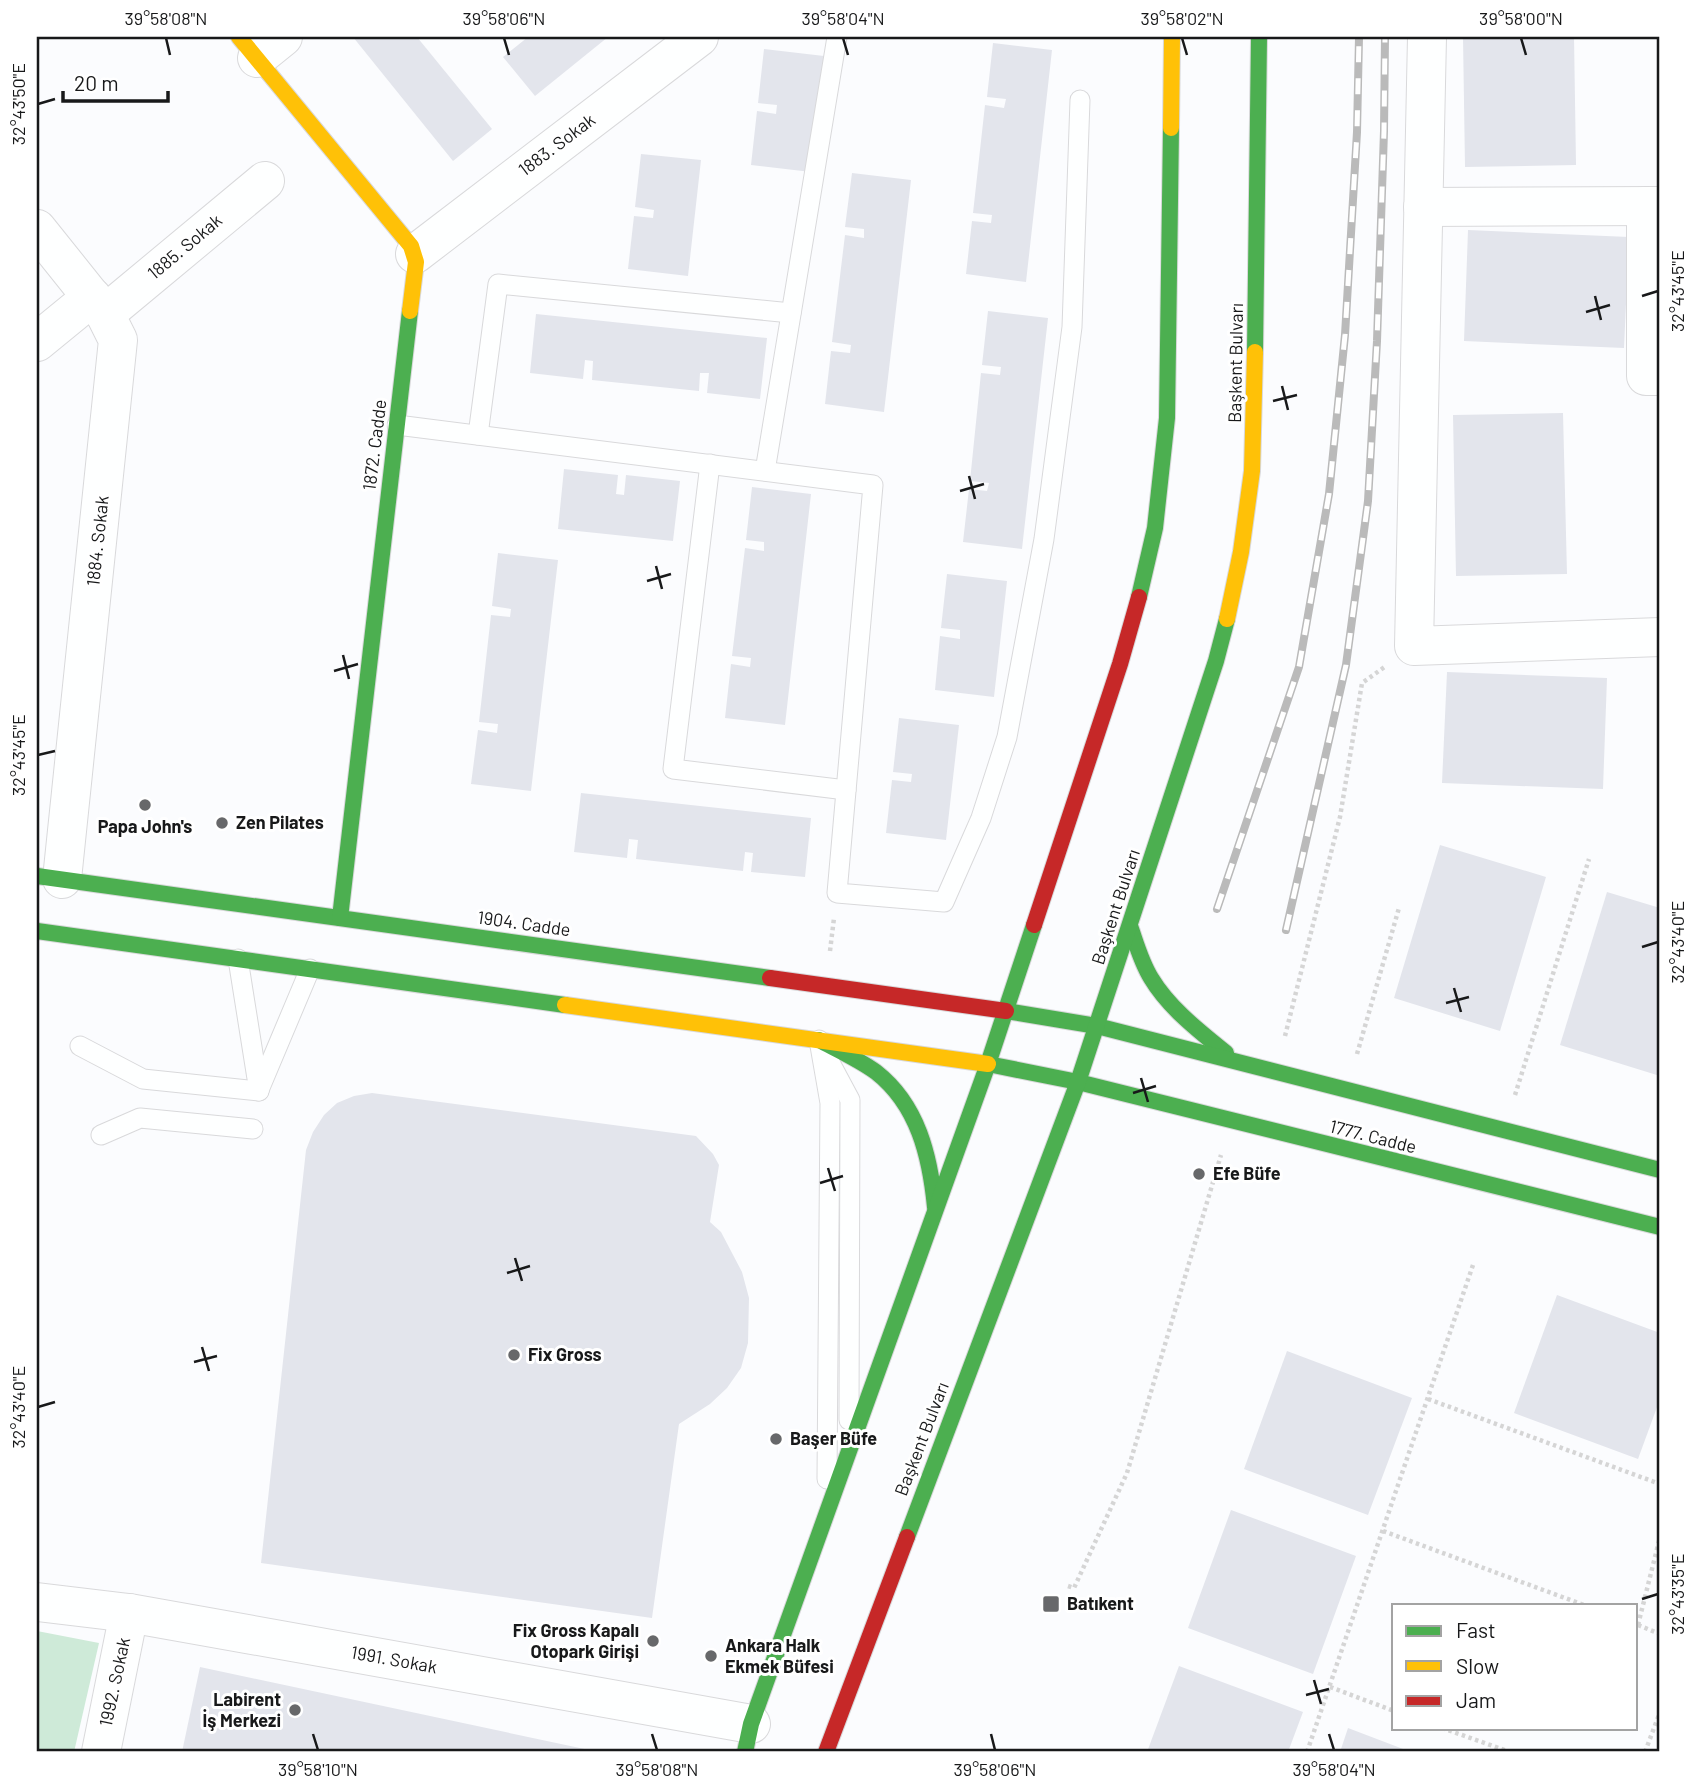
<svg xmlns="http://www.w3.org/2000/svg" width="1697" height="1789" font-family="Barlow,sans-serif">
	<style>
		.green { fill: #ceead8 }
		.building { fill: #e3e5ec }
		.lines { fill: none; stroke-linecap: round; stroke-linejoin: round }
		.lane-casing { stroke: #d9d9db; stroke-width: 21 }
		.street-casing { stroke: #d9d9db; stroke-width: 40 }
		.fast-casing { stroke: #d9d9db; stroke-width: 18 }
		.slow-casing { stroke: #d9d9db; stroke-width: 18 }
		.jam-casing { stroke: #d9d9db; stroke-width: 18 }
		.path { stroke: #d5d5d5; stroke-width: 4.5; stroke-dasharray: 3.5 3.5; stroke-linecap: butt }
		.lane { stroke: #feffff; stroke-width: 19 }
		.street { stroke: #feffff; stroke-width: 38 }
		.fast { stroke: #4caf50; stroke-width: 16 }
		.slow { stroke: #ffc107; stroke-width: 16 }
		.jam { stroke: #c62828; stroke-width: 16 }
		.rail-casing { stroke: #bababa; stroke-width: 8 }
		.rail { stroke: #fff; stroke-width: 5; stroke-dasharray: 16; stroke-linecap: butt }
		.ticks { fill: none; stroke: #18191a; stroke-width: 2.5 }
		.poi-dot { fill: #67686a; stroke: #fff; stroke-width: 2.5 }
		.labels { text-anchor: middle; stroke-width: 6; stroke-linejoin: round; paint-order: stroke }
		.street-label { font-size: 18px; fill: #18191a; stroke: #fff }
		.poi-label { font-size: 18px; font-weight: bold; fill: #18191a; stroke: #fff; text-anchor: start }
		.neatline { fill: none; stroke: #18191a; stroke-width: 2.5 }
		.ticks-label { font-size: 18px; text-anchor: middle; fill: #18191a }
	</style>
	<rect width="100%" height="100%" fill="#fbfcfe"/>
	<path class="green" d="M37,1631L99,1643L74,1752H37Z"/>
	<g class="building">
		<path d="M353,37H417L492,129L453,161Z"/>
		<path d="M528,37H608L535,96L503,57Z"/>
		<path d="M1463,37H1574L1576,165L1465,167Z"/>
		<path d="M993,43L1052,50L1026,282L966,274L972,221L991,223L992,215L973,213L985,105L1004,108L1006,99L987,97Z"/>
		<path d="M764,49L824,56L811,172L751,165L757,111L776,114L777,105L758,103Z"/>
		<path d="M641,154L701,160L688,276L628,269L634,216L653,218L654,210L635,207Z"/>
		<path d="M852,173L911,180L884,412L825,404L831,351L850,353L851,345L832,342L845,235L864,238V229L845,227Z"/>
		<path d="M1468,230L1629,237L1624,348L1464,341Z"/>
		<path d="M988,311L1048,318L1022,549L963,542L969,489L987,491L989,483L970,481L981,373L1000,375L1001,367L982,365Z"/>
		<path d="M536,314L767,338L760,399L707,393L709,373H700L699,391L592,380L593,361L585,360L583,379L530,373Z"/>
		<path d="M1563,413L1567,574L1456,576L1453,415Z"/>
		<path d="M564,469L618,475L616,494L624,495L626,475L680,481L673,541L558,529Z"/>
		<path d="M752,487L811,494L785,725L725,718L731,664L750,667L751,658L732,656L745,548L764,551V542L746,540Z"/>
		<path d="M498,553L558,560L531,791L471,784L478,730L497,733L498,724L479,722L491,615L510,617L511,609L492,606Z"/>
		<path d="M947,574L1007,581L994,697L935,690L940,636L960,639V630L941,628Z"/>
		<path d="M1447,672L1607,678L1603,789L1442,783Z"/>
		<path d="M899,718L959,725L946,840L886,833L892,780L911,782L912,774L893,772Z"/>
		<path d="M581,793L811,818L805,877L751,872L753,853L745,852L743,871L636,859L638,840L629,839L627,858L574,852Z"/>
		<path d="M1440,845L1546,877L1500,1031L1394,998Z"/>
		<path d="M1607,892L1660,908V1076L1560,1045Z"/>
		<path d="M372,1093L696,1136L713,1154L719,1165L710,1222L721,1232L742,1272L749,1298L748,1343L741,1368L727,1388L710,1404L679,1424L652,1618L261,1563L306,1150L313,1132L324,1115L337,1103L354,1096Z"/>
		<path d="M1557,1295L1660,1333V1399L1638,1459L1514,1413Z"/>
		<path d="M1287,1351L1412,1398L1368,1515L1244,1469Z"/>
		<path d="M1231,1510L1356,1556L1313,1674L1188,1628Z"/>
		<path d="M1179,1666L1303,1712L1288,1752H1147Z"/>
		<path d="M200,1667L594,1751V1752H182Z"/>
		<path d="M1348,1728L1411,1752H1340Z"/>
	</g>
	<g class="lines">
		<defs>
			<g id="lane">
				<path d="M397,425L873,485L837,893L944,902L981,818L1007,737L1044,539L1072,327L1080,100"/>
				<path d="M478,435L498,284L791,313"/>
				<path d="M710,464L673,769L846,790"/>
				<path d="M765,471L837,37"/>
				<path d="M238,959L259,1091"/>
				<path d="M819,1040L830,1103L827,1479"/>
				<path d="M80,1046L143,1079L259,1091"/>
				<path d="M827,1057L850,1100L849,1420"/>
				<path d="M259,1090L310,969"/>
				<path d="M101,1135L140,1118L253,1129"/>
			</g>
			<g id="street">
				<path d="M1427,37L1414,646L1660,637"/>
				<path d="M257,58L283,37"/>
				<path d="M1646,206V376H1660"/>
				<path d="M1423,207L1660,206"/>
				<path d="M37,229L105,314L118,340L62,879"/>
				<path d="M415,254L699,37"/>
				<path d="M105,314L265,181"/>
				<path d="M37,342L92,297"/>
				<path d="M37,1602L129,1613L751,1724"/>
				<path d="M101,1752L129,1613"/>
			</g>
			<g id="fast">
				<path d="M1255,352L1259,37"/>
				<path d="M1139,597L1155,528L1167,418L1171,128"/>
				<path d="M37,876L770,978"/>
				<path d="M340,918L410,311"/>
				<path d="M1130,926C1136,943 1141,962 1151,978C1169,1008 1199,1031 1226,1053"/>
				<path d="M37,931L565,1005"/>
				<path d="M1006,1011L1097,1026"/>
				<path d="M1097,1026L1660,1170"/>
				<path d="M819,1040C838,1050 858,1059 876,1072C918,1105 930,1156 935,1207"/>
				<path d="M988,1064L1078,1082"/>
				<path d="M1078,1082L1660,1227"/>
				<path d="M907,1537L1078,1082L1216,661L1227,619"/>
				<path d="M745,1752L751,1724L988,1064L1034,925"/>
			</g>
			<g id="slow">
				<path d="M239,37L411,246L416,262L410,311"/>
				<path d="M1171,128L1172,37"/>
				<path d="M1227,619L1241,552L1252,471L1255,352"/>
				<path d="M565,1005L988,1064"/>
			</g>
			<g id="jam">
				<path d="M1034,925L1120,664L1139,597"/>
				<path d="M770,978L1006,1011"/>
				<path d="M826,1752L907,1537"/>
			</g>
		</defs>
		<use href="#lane" class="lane-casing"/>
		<use href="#street" class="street-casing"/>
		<use href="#fast" class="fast-casing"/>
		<use href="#slow" class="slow-casing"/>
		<use href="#jam" class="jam-casing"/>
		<g class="path">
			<path d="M830,951L834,918"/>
			<path d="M1285,1036L1340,817L1362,683L1386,666"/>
			<path d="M1357,1054L1399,908"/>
			<path d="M1515,1095L1589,859"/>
			<path d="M1428,1399L1660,1484"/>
			<path d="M1383,1531L1584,1605"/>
			<path d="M1068,1586L1074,1588L1127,1473L1221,1155"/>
			<path d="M1638,1625L1660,1537"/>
			<path d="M1638,1625L1660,1634"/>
			<path d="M1330,1687L1394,1711"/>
			<path d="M1442,1728L1510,1752"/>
			<path d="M1307,1752L1473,1265"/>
			<path d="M1645,1752L1660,1712"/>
		</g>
		<use href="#lane" class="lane"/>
		<use href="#street" class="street"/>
		<use href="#fast" class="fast"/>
		<use href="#slow" class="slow"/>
		<use href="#jam" class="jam"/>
		<defs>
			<g id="rail">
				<path d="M1217,909L1299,667L1329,494L1345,335L1357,132L1359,37"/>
				<path d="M1286,930L1346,665L1368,501L1377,341L1384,131L1385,37"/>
			</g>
		</defs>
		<use href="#rail" class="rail-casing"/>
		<use href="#rail" class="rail"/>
	</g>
	<path class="ticks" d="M166,38L170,55M504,38L509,55M843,38L848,55M1182,38L1187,55M1521,38L1526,55M38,104L55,99M1595,296L1601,320M1642,296L1658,291M1586,312L1610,305M1282,386L1288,410M1273,401L1297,395M969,476L975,499M960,491L984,484M656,566L662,589M647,581L671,574M343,655L349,679M334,671L358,664M38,755L55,751M1642,947L1658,942M1454,988L1461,1012M1446,1003L1469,997M1141,1078L1148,1102M1133,1093L1156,1086M828,1168L835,1191M820,1183L843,1176M515,1258L522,1281M507,1273L530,1266M202,1347L209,1371M194,1362L217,1356M38,1407L55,1402M1642,1599L1658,1594M1314,1680L1321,1704M1306,1695L1329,1689M313,1734L318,1750M652,1734L657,1750M991,1734L995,1750M1329,1734L1334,1750"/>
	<g class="poi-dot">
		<circle cx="145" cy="805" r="7"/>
		<circle cx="222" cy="823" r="7"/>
		<circle cx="1199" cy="1174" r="7"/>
		<circle cx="514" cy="1355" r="7"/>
		<circle cx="776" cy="1439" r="7"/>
		<rect x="1042" y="1595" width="18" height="18" rx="3.5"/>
		<circle cx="653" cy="1641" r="7"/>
		<circle cx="711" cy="1656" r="7"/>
		<circle cx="295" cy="1710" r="7"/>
	</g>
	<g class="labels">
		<g class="street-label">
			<text transform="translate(557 145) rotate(-37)" y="6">1883. Sokak</text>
			<text transform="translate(185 247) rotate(-40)" y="6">1885. Sokak</text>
			<text transform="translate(1236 363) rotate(-89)" y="6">Başkent Bulvarı</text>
			<text transform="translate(375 445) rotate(-83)" y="6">1872. Cadde</text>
			<text transform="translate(98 541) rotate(-84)" y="6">1884. Sokak</text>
			<text transform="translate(1116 907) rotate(-72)" y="6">Başkent Bulvarı</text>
			<text transform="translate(524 924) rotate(8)" y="6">1904. Cadde</text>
			<text transform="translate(1373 1137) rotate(14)" y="6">1777. Cadde</text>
			<text transform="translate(922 1439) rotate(-69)" y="6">Başkent Bulvarı</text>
			<text transform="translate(394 1660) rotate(10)" y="6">1991. Sokak</text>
			<text transform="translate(115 1682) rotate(-78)" y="6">1992. Sokak</text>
		</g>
		<g class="poi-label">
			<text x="236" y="829">Zen Pilates</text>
			<text x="145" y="833" text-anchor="middle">Papa John's</text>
			<text x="1213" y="1180">Efe Büfe</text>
			<text x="528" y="1361">Fix Gross</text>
			<text x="790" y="1445">Başer Büfe</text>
			<text x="1067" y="1610">Batıkent</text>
			<text x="639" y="1637" text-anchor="end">Fix Gross Kapalı<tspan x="639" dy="21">Otopark Girişi</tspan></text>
			<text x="725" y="1652">Ankara Halk<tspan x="725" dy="21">Ekmek Büfesi</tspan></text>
			<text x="281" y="1706" text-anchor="end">Labirent<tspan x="281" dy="21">İş Merkezi</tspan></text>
		</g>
	</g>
	<rect width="1697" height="1789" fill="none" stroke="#ffffff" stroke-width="77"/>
	<rect x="1392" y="1604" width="245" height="126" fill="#ffffff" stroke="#a3a3a3" stroke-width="2"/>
	<rect x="1406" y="1626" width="35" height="10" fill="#4caf50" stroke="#a3a3a3" stroke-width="2"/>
	<text x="1456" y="1638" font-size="21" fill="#18191a">Fast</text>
	<rect x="1406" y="1661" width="35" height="10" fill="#ffc107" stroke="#a3a3a3" stroke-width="2"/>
	<text x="1456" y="1674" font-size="21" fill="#18191a">Slow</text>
	<rect x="1406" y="1696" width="35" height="10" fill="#c62828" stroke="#a3a3a3" stroke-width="2"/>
	<text x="1456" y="1708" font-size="21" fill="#18191a">Jam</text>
	<path d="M63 91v10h105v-10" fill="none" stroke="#18191a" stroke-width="3.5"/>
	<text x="74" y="91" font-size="21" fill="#18191a" stroke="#ffffff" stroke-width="5" paint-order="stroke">20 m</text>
	<rect x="38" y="38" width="1620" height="1712" class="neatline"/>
	<g class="ticks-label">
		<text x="166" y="25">39°58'08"N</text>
		<text x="504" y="25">39°58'06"N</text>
		<text x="843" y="25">39°58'04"N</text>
		<text x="1182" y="25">39°58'02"N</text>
		<text x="1521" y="25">39°58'00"N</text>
		<text transform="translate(19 104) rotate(-90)" y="6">32°43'50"E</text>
		<text transform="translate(1678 291) rotate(-90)" y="6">32°43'45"E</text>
		<text transform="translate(19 755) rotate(-90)" y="6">32°43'45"E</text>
		<text transform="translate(1678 942) rotate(-90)" y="6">32°43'40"E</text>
		<text transform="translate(19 1407) rotate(-90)" y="6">32°43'40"E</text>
		<text transform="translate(1678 1594) rotate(-90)" y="6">32°43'35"E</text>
		<text x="318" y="1776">39°58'10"N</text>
		<text x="657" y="1776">39°58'08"N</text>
		<text x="995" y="1776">39°58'06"N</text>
		<text x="1334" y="1776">39°58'04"N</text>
	</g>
</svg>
